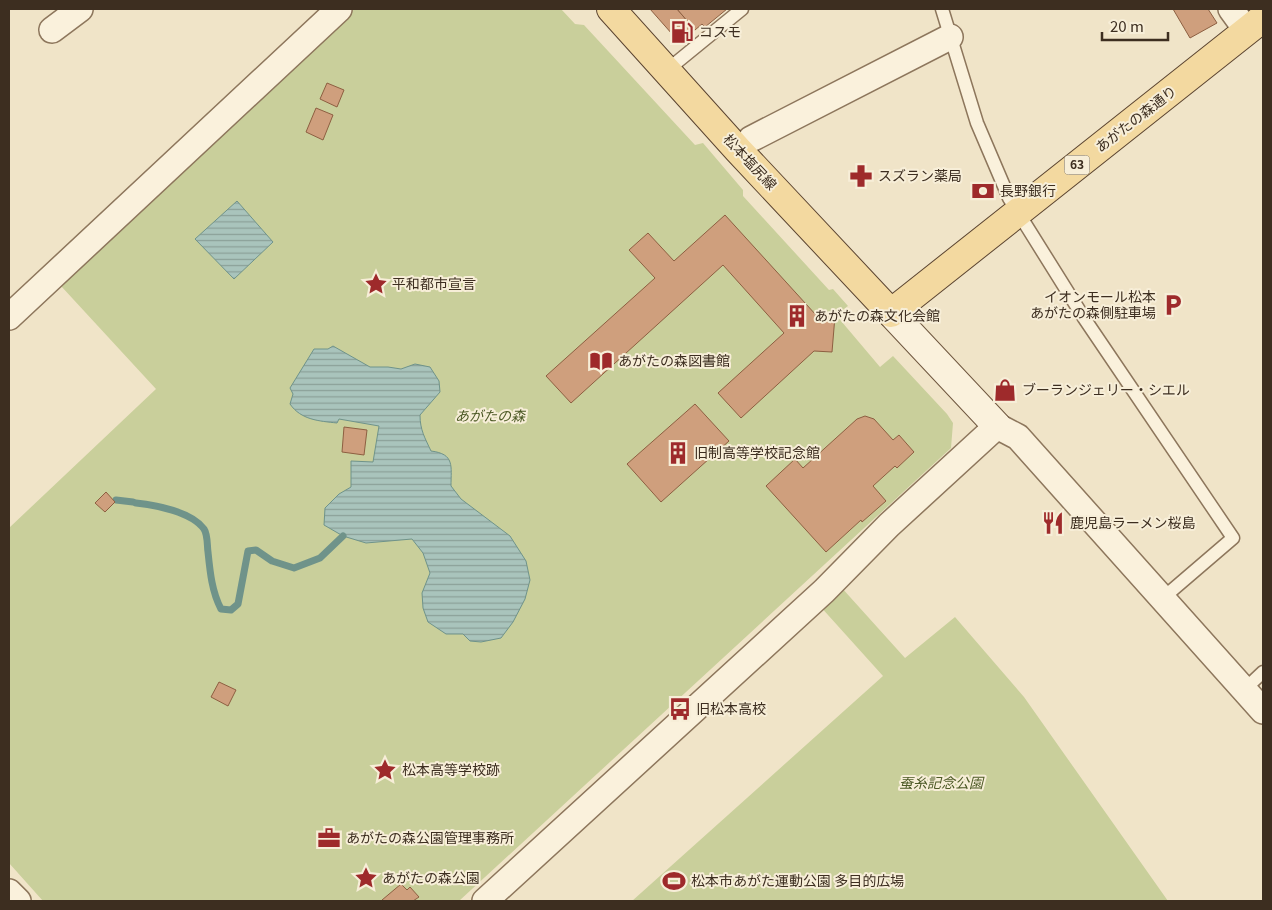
<svg xmlns="http://www.w3.org/2000/svg" width="1272" height="910" font-family="Georgia,'Noto Sans JP',serif">
	<style>
		.green { fill: #c9cf9b }
		.water { fill: url(#water-rules); stroke: #6f938a }
		.lines { fill: none; stroke-linecap: round; stroke-linejoin: round }
		.stream { stroke: #6f938a; stroke-width: 7 }
		.building { fill: #cf9f7d; stroke: #8d5f41 }
		.lane-casing { stroke: #8d765c; stroke-width: 15 }
		.street-casing { stroke: #8d765c; stroke-width: 28 }
		.secondary-casing { stroke: #6f573f; stroke-width: 30 }
		.primary-casing { stroke: #5b4430; stroke-width: 30 }
		.lane { stroke: #faf1dc; stroke-width: 12 }
		.street { stroke: #faf1dc; stroke-width: 25 }
		.secondary { stroke: #faf1dc; stroke-width: 28 }
		.primary { stroke: #f3d9a0; stroke-width: 28 }
		.labels { text-anchor: middle; stroke-width: 4; stroke-linejoin: round; paint-order: stroke }
		.shield { fill: #f7eed8; stroke: #756857; stroke-width: 1 }
		.shield-label { font-size: 12px; font-weight: bold; fill: #3d2e20 }
		.poi-label { font-size: 14px; fill: #3d2e20; stroke: #f7eed8; text-anchor: start }
		.street-label { font-size: 14px; fill: #3d2e20; stroke: #f7eed8 }
		.park-label { font-size: 14px; font-style: italic; fill: #4d5a26; stroke: #f7eed8 }
	</style>
	<defs>
		<pattern id="water-rules" width="6" height="5" patternUnits="userSpaceOnUse" patternTransform="scale(1.25)"><rect width="6" height="5" fill="#a9c4bc"/><path d="M0 2.5h6" fill="none" stroke="#8ba098"/></pattern>
	</defs>
	<rect width="100%" height="100%" fill="#f0e4c8"/>
	<g class="green">
		<path d="M354,9H561L575,24L584,25L695,145L703,143L743,190V196L829,290L833,289L848,306L836,315L880,367L893,356L947,414L953,423L951,448L459,901H43L9,863V528L156,389L61,286L224,128Z"/>
		<path d="M841,587L905,658L955,617L1024,697L1168,901H632L883,676L819,605Z"/>
	</g>
	<g class="water">
		<path d="M237,201L273,242L234,279L195,239Z"/>
		<path d="M333,346L370,367H388L401,369L415,364L430,367L439,381L440,392L420,415C420,430 425,438 431,451C455,454 451,466 451,486L461,499L510,536L526,561L530,580L525,599L513,622L501,638L481,642L470,641L463,634H446L428,622L423,608L422,593L430,573L423,553L412,539L366,543L343,536L324,525L325,508L339,494L351,487V461L373,462L379,426L339,419L337,423C319,421 301,420 290,404L293,394L290,388L314,349H328Z"/>
	</g>
	<g class="lines">
		<g class="stream">
			<path d="M116,500L133,502"/>
			<path d="M136,503C156,505 192,512 204,529C208,535 207,546 208,552C210,572 212,592 221,609L231,610L238,604L248,551L256,550L272,561L294,568L320,558L343,536"/>
		</g>
	</g>
	<g class="building">
		<path d="M650,9H677L695,30L680,43Z"/>
		<path d="M677,9H727L705,27L702,24L695,30Z"/>
		<path d="M1173,9H1208L1217,23L1190,38Z"/>
		<path d="M327,83L344,90L337,107L320,99Z"/>
		<path d="M316,108L333,115L323,140L306,132Z"/>
		<path d="M725,215L816,315L835,316L832,352L814,351L741,418L718,393L784,333L723,265L571,403L546,376L655,278L629,250L648,233L674,261Z"/>
		<path d="M695,404L729,441L661,502L627,464Z"/>
		<path d="M865,416L874,419L893,440L899,435L914,452L897,468L895,466L873,486L886,501L862,522L861,520L826,552L766,486L795,459L803,468L857,419Z"/>
		<path d="M344,427L367,430L364,455L342,452Z"/>
		<path d="M106,492L115,502L105,512L95,503Z"/>
		<path d="M219,682L236,690L228,706L211,697Z"/>
		<path d="M401,884L407,890L410,887L419,897L413,901H384L382,900Z"/>
	</g>
	<g class="lines">
		<defs>
			<g id="lane">
				<path d="M942,9L977,123L1009,198L1084,318L1233,538L1163,598"/>
				<path d="M666,71L742,9"/>
				<path d="M1244,690L1263,672"/>
			</g>
			<g id="street">
				<path d="M1231,9L1247,31"/>
				<path d="M52,30L80,9"/>
				<path d="M751,139L950,37"/>
				<path d="M9,317L339,9"/>
				<path d="M9,892L18,901"/>
				<path d="M485,901L824,591L889,525L997,426L1018,437L1263,711"/>
			</g>
			<path id="secondary" d="M891,313L997,426"/>
			<path id="primary" d="M611,9L738,150L891,313L1263,18"/>
		</defs>
		<use href="#lane" class="lane-casing"/>
		<use href="#street" class="street-casing"/>
		<use href="#secondary" class="secondary-casing"/>
		<use href="#primary" class="primary-casing"/>
		<use href="#lane" class="lane"/>
		<use href="#street" class="street"/>
		<use href="#secondary" class="secondary"/>
		<use href="#primary" class="primary"/>
	</g>
	<defs>
		<symbol id="fuel-bare" viewBox="-9 -9 18 18"><path d="M-5.5-6h7V0h2V4h1.3V-2.5L3-4.5l.8-.8L6-3V5H2.5V1h-1V6h-7ZM-4.2-4.7v3.2H.2V-4.7Z" fill="#9e2a2b" stroke="#f7eed8" stroke-width="2.5" paint-order="stroke"/></symbol>
		<symbol id="pharmacy-bare" viewBox="-9 -9 18 18"><path d="M-2-6h4v4h4v4h-4v4h-4v-4h-4v-4h4Z" fill="#9e2a2b" stroke="#f7eed8" stroke-width="2.5" paint-order="stroke"/></symbol>
		<symbol id="bank-bare" viewBox="-9 -9 18 18"><path d="M-6-4H6V4H-6ZM0-2.3a2.3 2.3 0 1 0 0 4.6a2.3 2.3 0 1 0 0-4.6Z" fill="#9e2a2b" stroke="#f7eed8" stroke-width="2.5" paint-order="stroke"/></symbol>
		<symbol id="sight-bare" viewBox="-9 -9 18 18"><path d="M0-6L1.8-2.2L6-1.7L2.9 1.2L3.7 5.4L0 3.3L-3.7 5.4L-2.9 1.2L-6-1.7L-1.8-2.2Z" fill="#9e2a2b" stroke="#f7eed8" stroke-width="2.5" paint-order="stroke"/></symbol>
		<symbol id="parking-bare" viewBox="-9 -9 18 18"><path d="M-3.5-5.5H1a3.5 3.5 0 0 1 0 7H-1V5.5H-3.5ZM-1-3.4V-.6H.8a1.4 1.4 0 0 0 0-2.8Z" fill="#9e2a2b" stroke="#f7eed8" stroke-width="2.5" paint-order="stroke"/></symbol>
		<symbol id="building-bare" viewBox="-9 -9 18 18"><path d="M-4-6H4V6H1V3H-1V6H-4ZM-2.5-4.3h1.7v1.8h-1.7ZM.8-4.3h1.7v1.8H.8ZM-2.5-1h1.7V.8h-1.7ZM.8-1h1.7V.8H.8Z" fill="#9e2a2b" stroke="#f7eed8" stroke-width="2.5" paint-order="stroke"/></symbol>
		<symbol id="library-bare" viewBox="-9 -9 18 18"><path d="M-6-4Q-3-5.5-.7-3.5V5Q-3 3-6 4ZM6-4Q3-5.5 .7-3.5V5Q3 3 6 4Z" fill="#9e2a2b" stroke="#f7eed8" stroke-width="2.5" paint-order="stroke"/></symbol>
		<symbol id="shop-bare" viewBox="-9 -9 18 18"><path d="M-5-2.5h2.3a2.7 3.5 0 0 1 5.4 0H5L5.5 6h-11ZM-1.5-2.5h3a1.5 2.3 0 0 0-3 0Z" fill="#9e2a2b" stroke="#f7eed8" stroke-width="2.5" paint-order="stroke"/></symbol>
		<symbol id="restaurant-bare" viewBox="-9 -9 18 18"><path d="M-5-6h1v4h1v-4h1v4h1v-4h1v5L-1.5 .5V6h-2V.5L-5-1ZM5-6V6H3V1.5H1.5Q1.5-4 5-6Z" fill="#9e2a2b" stroke="#f7eed8" stroke-width="2.5" paint-order="stroke"/></symbol>
		<symbol id="bus-bare" viewBox="-9 -9 18 18"><path d="M-5-6H5V4H4V6H2V4H-2V6H-4V4H-5ZM-3.5-4V0h7V-4ZM-3.5 1.2v1.5H-2V1.2ZM2 1.2v1.5H3.5V1.2Z" fill="#9e2a2b" stroke="#f7eed8" stroke-width="2.5" paint-order="stroke"/></symbol>
		<symbol id="office-bare" viewBox="-9 -9 18 18"><path d="M-6-3h4V-5.5h4V-3h4V5H-6ZM-1-4.5V-3h2v-1.5ZM-6 0V1H6V0Z" fill="#9e2a2b" stroke="#f7eed8" stroke-width="2.5" paint-order="stroke"/></symbol>
		<symbol id="stadium-bare" viewBox="-9 -9 18 18"><path d="M0-5a6.5 5 0 1 0 0 10a6.5 5 0 1 0 0-10ZM-3.5-1.8h7v3.6h-7Z" fill="#9e2a2b" stroke="#f7eed8" stroke-width="2.5" paint-order="stroke"/></symbol>
	</defs>
	<g fill-rule="evenodd">
		<use href="#fuel-bare" x="666" y="16" width="32" height="32"/>
		<use href="#pharmacy-bare" x="845" y="160" width="32" height="32"/>
		<use href="#bank-bare" x="967" y="175" width="32" height="32"/>
		<use href="#sight-bare" x="360" y="268" width="32" height="32"/>
		<use href="#parking-bare" x="1157" y="289" width="32" height="32"/>
		<use href="#building-bare" x="781" y="300" width="32" height="32"/>
		<use href="#library-bare" x="585" y="345" width="32" height="32"/>
		<use href="#shop-bare" x="989" y="374" width="32" height="32"/>
		<use href="#building-bare" x="662" y="437" width="32" height="32"/>
		<use href="#restaurant-bare" x="1037" y="507" width="32" height="32"/>
		<use href="#bus-bare" x="664" y="693" width="32" height="32"/>
		<use href="#sight-bare" x="369" y="754" width="32" height="32"/>
		<use href="#office-bare" x="313" y="822" width="32" height="32"/>
		<use href="#sight-bare" x="350" y="862" width="32" height="32"/>
		<use href="#stadium-bare" x="658" y="865" width="32" height="32"/>
	</g>
	<g class="labels">
		<rect class="shield" x="1064.5" y="155.5" width="25" height="19" rx="4"/>
		<g class="shield-label">
			<text x="1077" y="169">63</text>
		</g>
		<g class="poi-label">
			<text x="699" y="37">コスモ</text>
			<text x="878" y="181">スズラン薬局</text>
			<text x="1000" y="196">長野銀行</text>
			<text x="392" y="289">平和都市宣言</text>
			<text x="1156" y="302" text-anchor="end">イオンモール松本<tspan x="1156" dy="16">あがたの森側駐車場</tspan></text>
			<text x="814" y="321">あがたの森文化会館</text>
			<text x="618" y="366">あがたの森図書館</text>
			<text x="1022" y="395">ブーランジェリー・シエル</text>
			<text x="694" y="458">旧制高等学校記念館</text>
			<text x="1070" y="528">鹿児島ラーメン桜島</text>
			<text x="696" y="714">旧松本高校</text>
			<text x="402" y="775">松本高等学校跡</text>
			<text x="346" y="843">あがたの森公園管理事務所</text>
			<text x="382" y="883">あがたの森公園</text>
			<text x="691" y="886">松本市あがた運動公園 多目的広場</text>
		</g>
		<g class="street-label">
			<text transform="translate(1136 119) rotate(-38)" y="5">あがたの森通り</text>
			<text transform="translate(750 162) rotate(47)" y="5">松本塩尻線</text>
		</g>
		<g class="park-label">
			<text x="490" y="421">あがたの森</text>
			<text x="941" y="788">蚕糸記念公園</text>
		</g>
	</g>
	<rect width="1272" height="910" fill="none" stroke="#3d2e20" stroke-width="20"/>
	<path d="M1102 32v8h66v-8" fill="none" stroke="#3d2e20" stroke-width="2.5"/>
	<text x="1110" y="32" font-size="15" fill="#3d2e20" stroke="#f7eed8" stroke-width="4" paint-order="stroke">20 m</text>
</svg>
